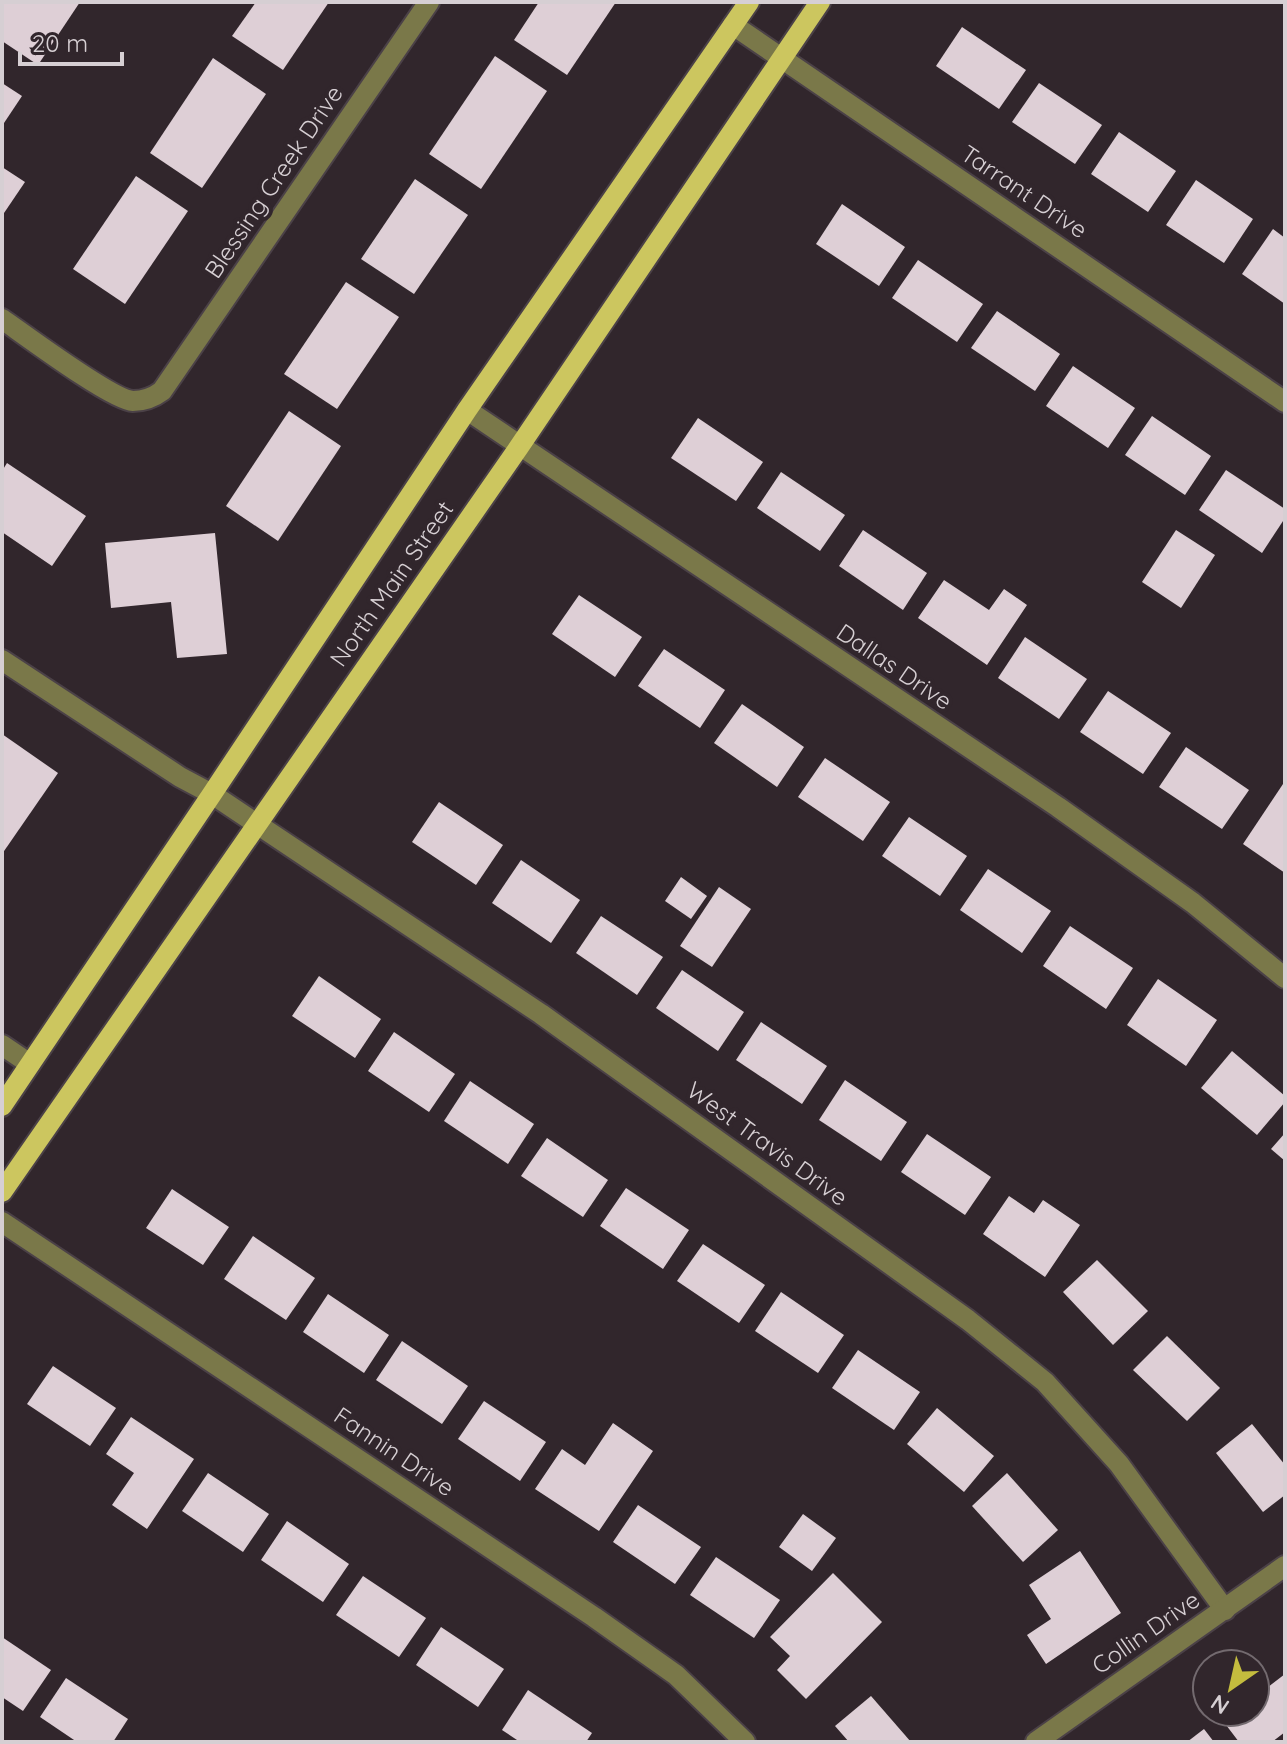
<svg xmlns="http://www.w3.org/2000/svg" width="1287" height="1744" font-family="Quicksand,sans-serif">
	<style>
		.building { fill: #decfd6 }
		.lines { fill: none; stroke-linecap: round; stroke-linejoin: round }
		.minor-casing { stroke: #4b4147; stroke-width: 24 }
		.major-casing { stroke: #4b4147; stroke-width: 24 }
		.minor { stroke: #7a7849; stroke-width: 20 }
		.major { stroke: #ccc65f; stroke-width: 20 }
		.labels { text-anchor: middle; stroke-width: 8; stroke-linejoin: round; paint-order: stroke }
		.street-label { font-size: 24px; fill: #d6cfd3; stroke: #31262c }
	</style>
	<rect width="100%" height="100%" fill="#31262c"/>
	<g class="building">
		<path d="M2,2H80L38,65L2,41Z"/>
		<path d="M256,2H329L283,70L232,36Z"/>
		<path d="M539,2H616L567,75L514,40Z"/>
		<path d="M962,27L1026,70L999,109L936,66Z"/>
		<path d="M495,56L547,91L481,189L429,154Z"/>
		<path d="M213,58L266,94L202,188L150,153Z"/>
		<path d="M2,83L22,96L2,126Z"/>
		<path d="M1039,83L1102,125L1075,164L1012,122Z"/>
		<path d="M1119,132L1176,171L1148,212L1091,174Z"/>
		<path d="M2,167L25,182L2,216Z"/>
		<path d="M136,176L188,211L125,304L73,269Z"/>
		<path d="M415,179L468,215L414,294L361,259Z"/>
		<path d="M1196,180L1253,219L1224,263L1166,225Z"/>
		<path d="M842,204L905,247L879,286L816,244Z"/>
		<path d="M1273,229L1285,238V304L1242,274Z"/>
		<path d="M918,260L983,304L957,342L892,298Z"/>
		<path d="M346,282L399,317L337,409L284,374Z"/>
		<path d="M997,311L1060,354L1035,391L971,348Z"/>
		<path d="M1073,366L1135,408L1108,448L1046,406Z"/>
		<path d="M289,411L341,446L278,541L226,506Z"/>
		<path d="M1152,416L1211,456L1185,495L1125,455Z"/>
		<path d="M698,418L763,462L736,501L671,458Z"/>
		<path d="M7,463L86,516L52,566L2,532V471Z"/>
		<path d="M1226,470L1285,509V518L1262,553L1199,510Z"/>
		<path d="M781,472L845,515L820,551L757,508Z"/>
		<path d="M863,530L927,573L903,610L839,566Z"/>
		<path d="M1176,530L1215,555L1181,608L1142,582Z"/>
		<path d="M215,533L227,654L177,658L171,602L111,608L105,543Z"/>
		<path d="M944,580L989,610L1004,589L1027,605L987,665L918,618Z"/>
		<path d="M579,595L642,637L615,677L552,634Z"/>
		<path d="M1025,637L1087,679L1059,719L998,678Z"/>
		<path d="M664,649L725,690L700,728L638,686Z"/>
		<path d="M1108,691L1171,733L1143,774L1080,732Z"/>
		<path d="M742,704L804,747L777,787L714,743Z"/>
		<path d="M2,734L58,773L2,854Z"/>
		<path d="M1186,747L1249,790L1222,829L1159,787Z"/>
		<path d="M825,758L890,802L863,841L798,797Z"/>
		<path d="M1285,781V873L1243,844Z"/>
		<path d="M439,802L503,845L476,885L412,842Z"/>
		<path d="M909,817L967,856L940,896L882,856Z"/>
		<path d="M521,860L580,900L551,943L492,903Z"/>
		<path d="M988,869L1051,911L1022,953L960,910Z"/>
		<path d="M681,877L707,896L691,919L665,901Z"/>
		<path d="M719,887L751,909L712,967L680,946Z"/>
		<path d="M601,916L663,957L637,995L576,953Z"/>
		<path d="M1070,926L1133,968L1106,1009L1043,966Z"/>
		<path d="M682,970L744,1012L718,1051L656,1008Z"/>
		<path d="M319,976L381,1019L355,1058L292,1016Z"/>
		<path d="M1158,979L1217,1020L1186,1066L1127,1025Z"/>
		<path d="M761,1022L827,1066L802,1104L736,1060Z"/>
		<path d="M394,1032L455,1074L429,1112L368,1071Z"/>
		<path d="M1232,1051L1285,1096V1102L1257,1135L1201,1088Z"/>
		<path d="M845,1080L907,1122L881,1161L819,1120Z"/>
		<path d="M470,1081L534,1124L508,1164L444,1121Z"/>
		<path d="M1285,1133V1161L1271,1149Z"/>
		<path d="M927,1134L991,1177L965,1215L901,1172Z"/>
		<path d="M547,1138L608,1180L583,1217L521,1176Z"/>
		<path d="M626,1188L689,1230L663,1269L600,1226Z"/>
		<path d="M172,1189L229,1227L203,1265L146,1228Z"/>
		<path d="M1009,1196L1034,1213L1043,1200L1080,1225L1045,1277L983,1234Z"/>
		<path d="M253,1236L315,1278L286,1320L224,1279Z"/>
		<path d="M703,1244L765,1285L739,1323L677,1281Z"/>
		<path d="M1097,1260L1148,1311L1113,1345L1063,1292Z"/>
		<path d="M781,1292L844,1335L818,1373L755,1331Z"/>
		<path d="M328,1294L389,1335L364,1373L303,1332Z"/>
		<path d="M1167,1336L1220,1388L1187,1421L1133,1370Z"/>
		<path d="M402,1341L468,1386L442,1424L376,1380Z"/>
		<path d="M858,1350L920,1392L894,1430L832,1388Z"/>
		<path d="M53,1366L116,1408L90,1446L27,1404Z"/>
		<path d="M484,1401L546,1442L520,1481L458,1439Z"/>
		<path d="M937,1408L994,1456L964,1492L907,1444Z"/>
		<path d="M131,1417L194,1459L147,1529L112,1505L134,1473L106,1454Z"/>
		<path d="M613,1423L653,1451L599,1531L535,1489L562,1449L585,1465Z"/>
		<path d="M1252,1424L1285,1465V1495L1263,1512L1216,1453Z"/>
		<path d="M208,1473L269,1514L243,1552L182,1511Z"/>
		<path d="M1007,1473L1058,1530L1023,1562L972,1506Z"/>
		<path d="M638,1505L701,1547L675,1584L613,1542Z"/>
		<path d="M803,1514L836,1538L812,1571L779,1547Z"/>
		<path d="M287,1521L349,1564L323,1602L261,1560Z"/>
		<path d="M1080,1551L1121,1613L1046,1664L1027,1635L1051,1619L1029,1585Z"/>
		<path d="M716,1557L780,1600L754,1638L690,1595Z"/>
		<path d="M833,1573L882,1622L806,1699L777,1670L790,1656L770,1637Z"/>
		<path d="M363,1576L426,1618L399,1657L336,1615Z"/>
		<path d="M441,1627L504,1669L478,1707L416,1665Z"/>
		<path d="M2,1637L51,1670L23,1711L2,1697Z"/>
		<path d="M1285,1674V1732L1272,1742H1239L1223,1721L1235,1712H1255V1697Z"/>
		<path d="M66,1678L128,1719L113,1742H77L40,1717Z"/>
		<path d="M528,1690L592,1733L586,1742H520L502,1730Z"/>
		<path d="M871,1696L911,1742H849L835,1726Z"/>
		<path d="M1204,1729L1214,1742H1187Z"/>
	</g>
	<g class="lines">
		<defs>
			<g id="minor">
				<path d="M733,25L1285,402"/>
				<path d="M2,319C25,335 112,400 133,401C144,401 154,397 162,391L429,2"/>
				<path d="M467,410L1058,807L1193,903L1285,978"/>
				<path d="M2,660L180,777L212,794L541,1014L968,1320L1045,1382L1119,1464L1225,1610"/>
				<path d="M2,1045L30,1064"/>
				<path d="M2,1222L594,1617L676,1675L745,1742"/>
				<path d="M1036,1742L1285,1566"/>
			</g>
			<g id="major">
				<path d="M2,1106L212,794L467,410L749,2"/>
				<path d="M2,1192L519,447L820,2"/>
			</g>
		</defs>
		<use href="#minor" class="minor-casing"/>
		<use href="#major" class="major-casing"/>
		<use href="#minor" class="minor"/>
		<use href="#major" class="major"/>
	</g>
	<g class="labels">
		<g class="street-label">
			<text transform="translate(274 182) rotate(-56)" y="8">Blessing Creek Drive</text>
			<text transform="translate(1024 192) rotate(34)" y="8">Tarrant Drive</text>
			<text transform="translate(392 584) rotate(-55)" y="8">North Main Street</text>
			<text transform="translate(894 667) rotate(34)" y="8">Dallas Drive</text>
			<text transform="translate(767 1144) rotate(36)" y="8">West Travis Drive</text>
			<text transform="translate(394 1452) rotate(34)" y="8">Fannin Drive</text>
			<text transform="translate(1146 1633) rotate(-35)" y="8">Collin Drive</text>
		</g>
	</g>
	<rect width="1287" height="1744" fill="none" stroke="#d6cfd3" stroke-width="8"/>
	<g transform="translate(1231 1688) rotate(214)"><circle r="38" fill="#31262c" stroke="#736a6f" stroke-width="2"/>
	<path d="M0-6L14 30L0 20L-14 30Z" fill="#c4bc3e"/>
	<text y="-12" font-size="22" font-weight="bold" text-anchor="middle" fill="#d6cfd3">N</text>
	</g>
	<path d="M20 52v12h102v-12" fill="none" stroke="#d6cfd3" stroke-width="4"/>
	<text x="32" y="52" font-size="24" fill="#d6cfd3" stroke="#31262c" stroke-width="6" paint-order="stroke">20 m</text>
</svg>
